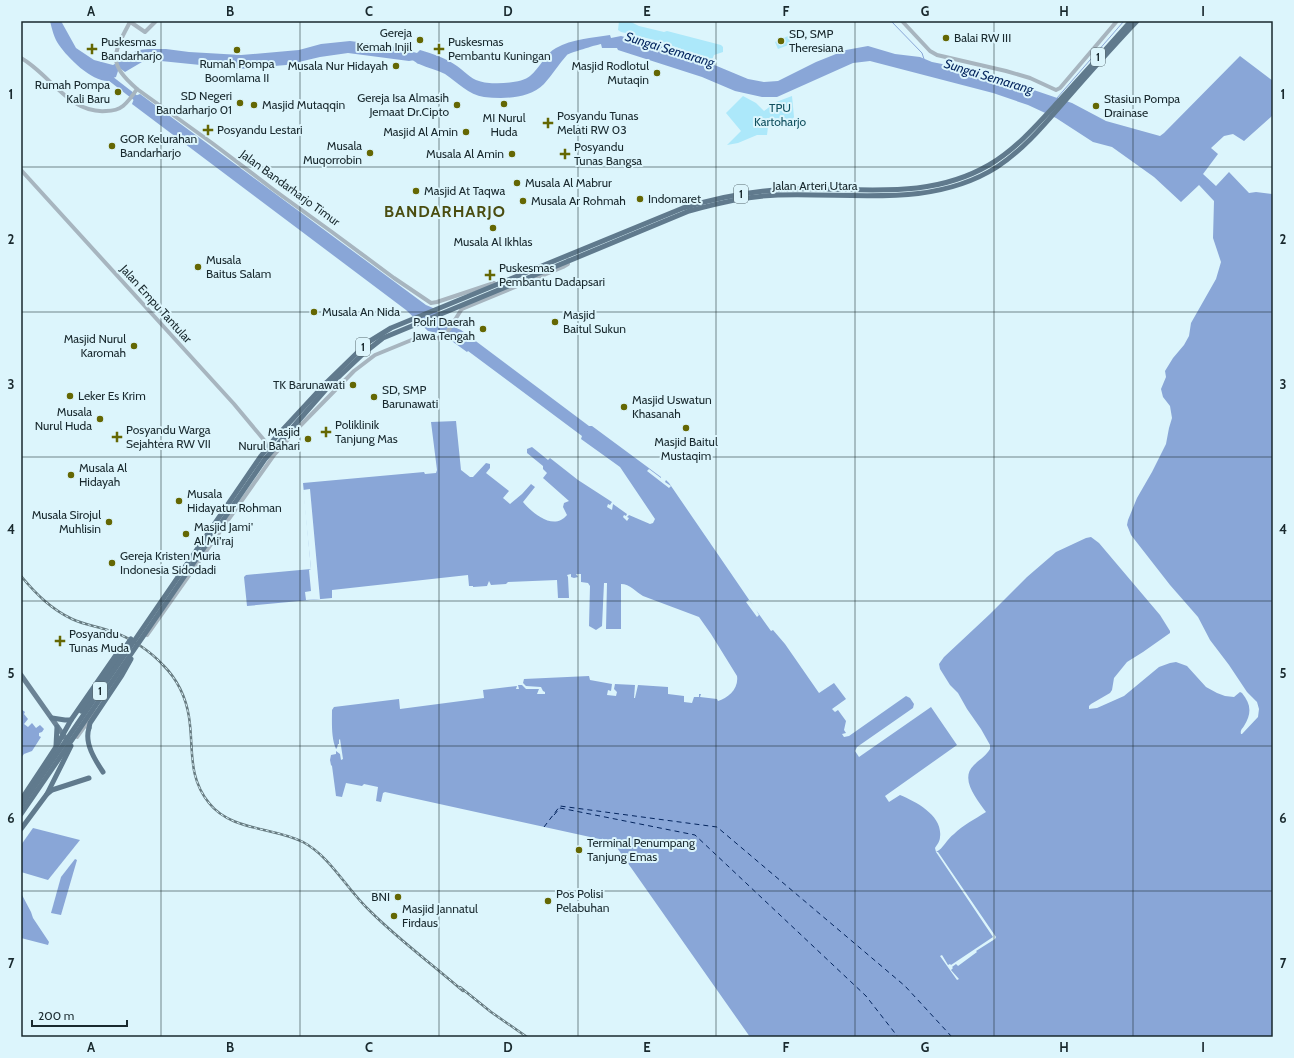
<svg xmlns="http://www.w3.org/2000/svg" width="1294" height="1058" font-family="Cabin,sans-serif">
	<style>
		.green { fill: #ace8fa }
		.water { fill: #89a6d7 }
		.pier { fill: #dcf5fc }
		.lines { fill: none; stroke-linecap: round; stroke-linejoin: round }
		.stream { stroke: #89a6d7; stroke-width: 1 }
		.river { stroke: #89a6d7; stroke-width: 5.5 }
		.ferry { stroke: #04255e; stroke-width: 1; stroke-dasharray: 5 4; stroke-linecap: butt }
		.tertiary { stroke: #a7b5bf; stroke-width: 4 }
		.primary { stroke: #6b8395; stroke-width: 5 }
		.trunk { stroke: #607a8d; stroke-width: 5 }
		.rail-casing { stroke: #677b81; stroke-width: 2.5 }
		.rail { stroke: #dcf5fc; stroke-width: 1; stroke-dasharray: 3; stroke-linecap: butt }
		.trunk-bridge { stroke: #607a8d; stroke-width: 5 }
		.grid { fill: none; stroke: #19292e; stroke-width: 1; stroke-opacity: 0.55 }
		.poi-dot { fill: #646703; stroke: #dcf5fc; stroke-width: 1.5 }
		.labels { text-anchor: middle; stroke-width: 4; stroke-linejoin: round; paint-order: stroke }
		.shield { fill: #dcf5fc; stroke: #54666c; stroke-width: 1 }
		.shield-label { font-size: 11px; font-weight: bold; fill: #19292e }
		.poi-label { font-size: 12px; fill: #19292e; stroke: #dcf5fc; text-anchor: start }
		.park-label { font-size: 12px; fill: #11505f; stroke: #dcf5fc }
		.street-label { font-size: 12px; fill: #19292e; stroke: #dcf5fc }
		.water-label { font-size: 13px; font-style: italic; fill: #04255e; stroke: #dcf5fc }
		.district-label { font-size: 16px; font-weight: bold; letter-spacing: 1px; fill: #4a4d10; stroke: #dcf5fc }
		.neatline { fill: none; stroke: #19292e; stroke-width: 1.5 }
		.grid-label { font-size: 13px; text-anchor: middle; font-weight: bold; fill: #19292e }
	</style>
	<rect width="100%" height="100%" fill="#dcf5fc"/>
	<g class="green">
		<path d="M619,21H629L639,26L664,32L667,31L721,45L723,47V52L714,55L712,60L659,41L621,32L618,30Z"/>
		<path d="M788,36L791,44L778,49L775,42Z"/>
		<path d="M743,96L756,103L764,111L776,102L792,96L794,117L789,127H768L767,135H757L738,143L727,145L741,131L726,113Z"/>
	</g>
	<g class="water">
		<path d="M50,21H61L76,48L94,60L113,65L118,62L119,58L139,50L148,49H166L189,52L241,55L299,50L321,44L350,41L410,49L413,52L417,53L420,50C433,54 446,58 457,66C463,70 471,79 479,81C490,85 521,84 530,76C540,68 545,54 556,48C572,39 592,38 610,35L611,38L621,36L664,47L688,54L748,79L764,82L778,81L816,62L846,50L868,46L895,54L920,57L932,62L967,69L975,74L995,77L1072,103L1106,121L1160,136L1164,133L1240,56L1273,81V115L1244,141L1233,134L1224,136L1211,148L1218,154L1203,174L1216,186L1229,172L1249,193L1256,192L1273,194V1037H750L613,842L385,792L383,793L381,802L376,801L378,787L364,784L362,786L346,783L342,797L336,796L332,766L331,765L330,760L331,755L336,754V751L340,754L341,760L343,759L340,739L339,740V744H338L337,748L336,749C331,738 332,721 332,710L334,707L399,699L400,709L484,698L483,690L517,686L516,689H519L518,685H522L526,689H539L537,694H545V692L543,691L541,687L526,686L523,683L524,679L589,676L590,680L612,684L611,691L608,690L607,695L616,696L617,692L614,689L615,684L635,685L634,698H635L638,685L668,687V694L684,696V702L692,703L694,697H699V694H701L700,697L717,699L718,701C728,698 739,689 737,676L711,634L699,617L643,596C636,592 630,584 621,584V629H606L607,583H604L602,626L596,630L589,626L590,586L588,583L581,582V574H576L578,577L574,578L571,577V574L567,575L568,577L569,598H558L557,580L508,582L506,584L491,585L489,581L487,586L473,587V586H469L468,575L332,590V598L247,606L244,577L246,575L311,569L303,483L424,472L425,474L436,473L437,470L431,422L456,421L461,470L470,477H473L486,463L490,464V468L486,473L509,491L503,498L510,504L522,494L531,484L535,487L523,502C533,514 554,531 567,515L563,507L564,503L569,501L543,478L547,473L543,469V466L527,453V449L532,447L548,460L550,458L578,480L612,502L610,505L608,504L607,507L612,510L613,504L627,514L626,516L624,515L623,517L627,521L629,518L627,517L629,515L650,524L653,523L655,519L620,467L581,439L582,436L468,351L467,352L442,334L428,331L406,310L132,104L135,96L140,94L426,305L433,308L454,327L461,330L589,426H592L661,477V478L649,469L647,471L669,488L671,486L665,482L666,480L669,483L754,607L749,600L746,602L757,617L759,615L756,610L771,631L773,630L785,644L819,693L834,683L846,699L832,709L835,712L838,710L846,721L844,730L846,733L842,734L844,737L849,736L906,696L910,698L914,704L913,708L857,747L855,751L859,757L931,707L957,745L885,796L889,802L900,795C917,802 943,816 940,837C940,841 937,845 935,848L936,852C943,849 947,839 954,834C963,825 975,819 986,812C977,799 959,779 974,765C980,759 986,756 990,749V745L981,729L967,709L958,693L950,685L940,669L939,664L944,657L990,614L1027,577L1056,552L1086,538L1091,537L1099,543L1160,615L1170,631V633L1143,652L1127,662L1114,678L1112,690L1110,693L1091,704L1089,706V709L1097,708L1124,696L1159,667L1170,663L1176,662L1187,666L1206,687L1217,693L1225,696L1234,697L1240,692L1242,693C1251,704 1252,713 1244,726C1242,729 1240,730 1241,734H1242L1258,717L1259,709L1257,702L1247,692L1229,665L1210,640L1198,617L1170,585L1131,535L1127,525L1128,520L1137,498L1152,472L1166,444L1169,428L1172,418L1170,406L1163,397L1161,389L1166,377L1165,371L1173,358L1184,345L1189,336L1191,323L1216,279L1221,262L1213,238L1214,201L1199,185L1181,202L1154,177L1112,147L1093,142L1056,118L1028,105L993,93L870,61L853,63L777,97H762L735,91L702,77L618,50L617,48H602L601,44C596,45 569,53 567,55C559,64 552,75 544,84C529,99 504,99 484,97C469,95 457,82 445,74C437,70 428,68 419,64C415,63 415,59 409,61L348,53L320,57L286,65L240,69L151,60L142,62L125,72L121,69L118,71L116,77C114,77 111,80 108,81C91,81 68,58 59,45C54,38 52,29 50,21Z"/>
		<path d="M21,709L25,712L24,714L28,719L24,724L28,727L32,723L36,728L40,725L44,729L42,732L39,733V736L41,737L32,751L24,754L21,758Z"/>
		<path d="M33,828L80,840L48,880L21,872V845Z"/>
		<path d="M75,859L77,860L61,915L51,913L61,877Z"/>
		<path d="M21,893L31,912L33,918L49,942L48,945L21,938Z"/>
	</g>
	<g class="pier">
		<path d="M310,489L320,599L306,600L305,592L311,591L309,570L311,569L303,490Z"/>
		<path d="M936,852H938L996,937L995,939L976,951L977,952L958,966L956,964L952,967L953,968L951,970L959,979L957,980L940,956L942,955L948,965L950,964L951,965L993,937Z"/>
	</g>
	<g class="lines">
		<g class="stream">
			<path d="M891,21L922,53L924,59"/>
			<path d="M1057,98L1124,21"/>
		</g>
		<path class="river" d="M106,75L137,99"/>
		<g class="ferry">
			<path d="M554,815L560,808L695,835L866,996L898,1037"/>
			<path d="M544,827L560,806L717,827L905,986L952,1037"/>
		</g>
		<g class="tertiary">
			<path d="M129,21L145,32L156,21"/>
			<path d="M902,21L930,51L937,55L1006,71L1030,78L1056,90L1060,88L1117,21"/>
			<path d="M21,58C50,74 69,114 106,111C112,111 118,110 123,106C129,101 133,95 137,89C107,63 113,54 130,22"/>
			<path d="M137,89L212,143L274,190L332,232L394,278L431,303L437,302L494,283"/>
			<path d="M21,170L234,404L264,440L269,449"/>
			<path d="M462,309L563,267L568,264V260"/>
			<path d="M147,635L274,455L300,426L354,371L375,355L414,339L427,336L443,339L463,307"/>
			<path d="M77,737L95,712"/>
		</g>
		<path class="primary" d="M21,675L69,743"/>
		<g class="trunk">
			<path d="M326,383L360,350L370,341L391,328L683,208C719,197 756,190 793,189C861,187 927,201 989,165C1016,149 1037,125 1058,102C1083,75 1107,48 1131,21"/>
			<path d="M328,387L364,353L383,338L689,211C719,203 748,196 778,195C851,192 931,209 997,167C1027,147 1047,121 1070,95C1092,70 1114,45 1137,21"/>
			<path d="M52,718L65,720H71"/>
			<path d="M89,728C84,743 95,760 103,772"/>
			<path d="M56,746L57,727"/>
			<path d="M47,794L52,790L89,778"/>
			<path d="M21,800L56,747L71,720L116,655L123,652"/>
			<path d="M21,829L47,794L71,746"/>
		</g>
		<defs>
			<g id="rail">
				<path d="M21,576C36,594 51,609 72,619C85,625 100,627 113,632C131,638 150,651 163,665C177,679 186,698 189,717C194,748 187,776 209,803C231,831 273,827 303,842C331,857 347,890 370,911C399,940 432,964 463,991"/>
				<path d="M460,987L491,1012L527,1037"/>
			</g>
		</defs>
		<use href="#rail" class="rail-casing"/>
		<use href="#rail" class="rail"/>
		<g class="trunk-bridge">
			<path d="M81,711L131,639"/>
			<path d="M89,728L90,723L122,675L131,659"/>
			<path d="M21,806L261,456L276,437L326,383"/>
			<path d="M21,814L265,459L328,387"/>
		</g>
	</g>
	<path class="grid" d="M161,21V1037M300,21V1037M439,21V1037M578,21V1037M716,21V1037M855,21V1037M994,21V1037M1133,21V1037M21,167H1273M21,312H1273M21,457H1273M21,601H1273M21,746H1273M21,891H1273"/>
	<g class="poi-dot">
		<circle cx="946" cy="38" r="4"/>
		<circle cx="420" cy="40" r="4"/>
		<circle cx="781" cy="41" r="4"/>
		<path d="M90 43h4v4h4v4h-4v4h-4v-4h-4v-4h4z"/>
		<path d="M437 43h4v4h4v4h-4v4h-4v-4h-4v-4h4z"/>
		<circle cx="237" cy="50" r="4"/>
		<circle cx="396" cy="66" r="4"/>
		<circle cx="657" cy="73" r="4"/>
		<circle cx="118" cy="92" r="4"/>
		<circle cx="240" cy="103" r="4"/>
		<circle cx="504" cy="104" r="4"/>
		<circle cx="254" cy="105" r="4"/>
		<circle cx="457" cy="105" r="4"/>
		<circle cx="1096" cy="106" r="4"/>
		<path d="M546 117h4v4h4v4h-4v4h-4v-4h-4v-4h4z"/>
		<path d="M206 124h4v4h4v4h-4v4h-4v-4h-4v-4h4z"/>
		<circle cx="466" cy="132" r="4"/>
		<circle cx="112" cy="146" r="4"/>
		<circle cx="370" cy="153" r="4"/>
		<circle cx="512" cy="154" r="4"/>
		<path d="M563 148h4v4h4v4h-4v4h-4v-4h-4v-4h4z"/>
		<circle cx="517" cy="183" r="4"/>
		<circle cx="416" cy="191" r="4"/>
		<circle cx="640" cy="199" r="4"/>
		<circle cx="523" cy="201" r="4"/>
		<circle cx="493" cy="228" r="4"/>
		<circle cx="198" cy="267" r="4"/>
		<path d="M488 269h4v4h4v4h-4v4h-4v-4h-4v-4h4z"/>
		<circle cx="314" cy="312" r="4"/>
		<circle cx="555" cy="322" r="4"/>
		<circle cx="483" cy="329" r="4"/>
		<circle cx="134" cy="346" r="4"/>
		<circle cx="353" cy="385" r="4"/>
		<circle cx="70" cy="396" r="4"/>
		<circle cx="374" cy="397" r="4"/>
		<circle cx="624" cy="407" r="4"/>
		<circle cx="100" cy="419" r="4"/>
		<circle cx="686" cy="428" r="4"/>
		<path d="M324 426h4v4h4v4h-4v4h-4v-4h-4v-4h4z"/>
		<path d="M115 431h4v4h4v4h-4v4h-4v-4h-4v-4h4z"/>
		<circle cx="308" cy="439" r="4"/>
		<circle cx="71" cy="475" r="4"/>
		<circle cx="179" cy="501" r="4"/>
		<circle cx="109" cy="522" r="4"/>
		<circle cx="186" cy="534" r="4"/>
		<circle cx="112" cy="563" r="4"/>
		<path d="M58 635h4v4h4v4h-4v4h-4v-4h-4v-4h4z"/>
		<circle cx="579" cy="850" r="4"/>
		<circle cx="398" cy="897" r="4"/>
		<circle cx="548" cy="901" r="4"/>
		<circle cx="394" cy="916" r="4"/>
	</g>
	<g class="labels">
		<g class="shield">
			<rect x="1091" y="48" width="14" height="18" rx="3"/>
			<rect x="734" y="185" width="14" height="18" rx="3"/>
			<rect x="356" y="338" width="14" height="18" rx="3"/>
			<rect x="93" y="682" width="14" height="18" rx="3"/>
		</g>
		<g class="shield-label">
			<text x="1098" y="61">1</text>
			<text x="741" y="198">1</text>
			<text x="363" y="351">1</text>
			<text x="100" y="695">1</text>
		</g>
		<g class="poi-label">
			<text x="412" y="37" text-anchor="end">Gereja<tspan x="412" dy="14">Kemah Injil</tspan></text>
			<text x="789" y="38">SD, SMP<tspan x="789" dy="14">Theresiana</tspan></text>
			<text x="954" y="42">Balai RW III</text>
			<text x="101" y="46">Puskesmas<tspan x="101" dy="14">Bandarharjo</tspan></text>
			<text x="448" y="46">Puskesmas<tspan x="448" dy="14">Pembantu Kuningan</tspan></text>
			<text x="237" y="68" text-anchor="middle">Rumah Pompa<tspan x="237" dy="14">Boomlama II</tspan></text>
			<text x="388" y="70" text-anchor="end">Musala Nur Hidayah</text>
			<text x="649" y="70" text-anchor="end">Masjid Rodlotul<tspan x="649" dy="14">Mutaqin</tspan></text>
			<text x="110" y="89" text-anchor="end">Rumah Pompa<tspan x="110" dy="14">Kali Baru</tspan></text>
			<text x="232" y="100" text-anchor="end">SD Negeri<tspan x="232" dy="14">Bandarharjo 01</tspan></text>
			<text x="449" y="102" text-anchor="end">Gereja Isa Almasih<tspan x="449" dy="14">Jemaat Dr.Cipto</tspan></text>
			<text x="1104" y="103">Stasiun Pompa<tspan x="1104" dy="14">Drainase</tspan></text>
			<text x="262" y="109">Masjid Mutaqqin</text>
			<text x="557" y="120">Posyandu Tunas<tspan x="557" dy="14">Melati RW 03</tspan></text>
			<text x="504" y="122" text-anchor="middle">MI Nurul<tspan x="504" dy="14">Huda</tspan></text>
			<text x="217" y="134">Posyandu Lestari</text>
			<text x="458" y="136" text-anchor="end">Masjid Al Amin</text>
			<text x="120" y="143">GOR Kelurahan<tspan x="120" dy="14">Bandarharjo</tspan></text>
			<text x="362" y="150" text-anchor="end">Musala<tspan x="362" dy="14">Muqorrobin</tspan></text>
			<text x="574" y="151">Posyandu<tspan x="574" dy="14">Tunas Bangsa</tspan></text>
			<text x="504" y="158" text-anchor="end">Musala Al Amin</text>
			<text x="525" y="187">Musala Al Mabrur</text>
			<text x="424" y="195">Masjid At Taqwa</text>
			<text x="648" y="203">Indomaret</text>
			<text x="531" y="205">Musala Ar Rohmah</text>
			<text x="493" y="246" text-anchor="middle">Musala Al Ikhlas</text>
			<text x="206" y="264">Musala<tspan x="206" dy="14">Baitus Salam</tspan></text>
			<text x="499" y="272">Puskesmas<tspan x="499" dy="14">Pembantu Dadapsari</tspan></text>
			<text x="322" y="316">Musala An Nida</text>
			<text x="563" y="319">Masjid<tspan x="563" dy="14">Baitul Sukun</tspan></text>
			<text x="475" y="326" text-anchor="end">Polri Daerah<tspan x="475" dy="14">Jawa Tengah</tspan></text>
			<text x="126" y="343" text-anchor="end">Masjid Nurul<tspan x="126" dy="14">Karomah</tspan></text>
			<text x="345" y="389" text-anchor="end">TK Barunawati</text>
			<text x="382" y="394">SD, SMP<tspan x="382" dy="14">Barunawati</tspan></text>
			<text x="78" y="400">Leker Es Krim</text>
			<text x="632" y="404">Masjid Uswatun<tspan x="632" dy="14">Khasanah</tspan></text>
			<text x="92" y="416" text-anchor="end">Musala<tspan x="92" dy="14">Nurul Huda</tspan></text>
			<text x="335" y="429">Poliklinik<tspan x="335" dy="14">Tanjung Mas</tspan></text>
			<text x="126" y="434">Posyandu Warga<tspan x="126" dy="14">Sejahtera RW VII</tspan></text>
			<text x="300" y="436" text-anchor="end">Masjid<tspan x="300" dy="14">Nurul Bahari</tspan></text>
			<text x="686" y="446" text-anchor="middle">Masjid Baitul<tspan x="686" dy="14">Mustaqim</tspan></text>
			<text x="79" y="472">Musala Al<tspan x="79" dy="14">Hidayah</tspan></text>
			<text x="187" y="498">Musala<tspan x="187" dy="14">Hidayatur Rohman</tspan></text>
			<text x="101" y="519" text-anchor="end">Musala Sirojul<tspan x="101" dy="14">Muhlisin</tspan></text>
			<text x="194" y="531">Masjid Jami'<tspan x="194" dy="14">Al Mi'raj</tspan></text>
			<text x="120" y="560">Gereja Kristen Muria<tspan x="120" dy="14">Indonesia Sidodadi</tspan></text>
			<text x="69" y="638">Posyandu<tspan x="69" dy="14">Tunas Muda</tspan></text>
			<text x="587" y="847">Terminal Penumpang<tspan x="587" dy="14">Tanjung Emas</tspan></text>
			<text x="556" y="898">Pos Polisi<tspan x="556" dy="14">Pelabuhan</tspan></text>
			<text x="390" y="901" text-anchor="end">BNI</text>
			<text x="402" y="913">Masjid Jannatul<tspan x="402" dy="14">Firdaus</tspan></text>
		</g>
		<g class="park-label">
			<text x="780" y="112">TPU<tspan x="780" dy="14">Kartoharjo</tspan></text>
		</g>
		<g class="street-label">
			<text x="815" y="190">Jalan Arteri Utara</text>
			<text transform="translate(290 188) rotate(36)" y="4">Jalan Bandarharjo Timur</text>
			<text transform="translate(156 304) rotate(48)" y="4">Jalan Empu Tantular</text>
		</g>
		<g class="water-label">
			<text transform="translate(670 49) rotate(17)" y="5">Sungai Semarang</text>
			<text transform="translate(989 76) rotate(17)" y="5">Sungai Semarang</text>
		</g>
		<g class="district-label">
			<text x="445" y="217">BANDARHARJO</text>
		</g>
	</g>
	<rect width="1294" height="1058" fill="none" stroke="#dcf5fc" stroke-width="44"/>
	<path d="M32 1020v6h95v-6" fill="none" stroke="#19292e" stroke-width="2"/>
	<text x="38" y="1020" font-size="12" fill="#19292e" stroke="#dcf5fc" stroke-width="3" paint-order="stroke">200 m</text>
	<rect x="22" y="22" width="1250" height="1014" class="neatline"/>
	<g class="grid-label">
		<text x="91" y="16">A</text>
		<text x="230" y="16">B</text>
		<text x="369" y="16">C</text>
		<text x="508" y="16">D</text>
		<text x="647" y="16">E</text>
		<text x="786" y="16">F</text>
		<text x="925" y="16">G</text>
		<text x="1064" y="16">H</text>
		<text x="1203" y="16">I</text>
		<text x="11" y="99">1</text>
		<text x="1283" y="99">1</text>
		<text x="11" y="244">2</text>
		<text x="1283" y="244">2</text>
		<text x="11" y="389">3</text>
		<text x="1283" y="389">3</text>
		<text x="11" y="534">4</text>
		<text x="1283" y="534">4</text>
		<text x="11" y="678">5</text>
		<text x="1283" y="678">5</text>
		<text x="11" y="823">6</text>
		<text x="1283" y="823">6</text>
		<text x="11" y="968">7</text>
		<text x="1283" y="968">7</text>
		<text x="91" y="1052">A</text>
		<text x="230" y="1052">B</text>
		<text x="369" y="1052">C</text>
		<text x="508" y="1052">D</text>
		<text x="647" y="1052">E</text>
		<text x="786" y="1052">F</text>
		<text x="925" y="1052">G</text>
		<text x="1064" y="1052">H</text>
		<text x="1203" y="1052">I</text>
	</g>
</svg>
